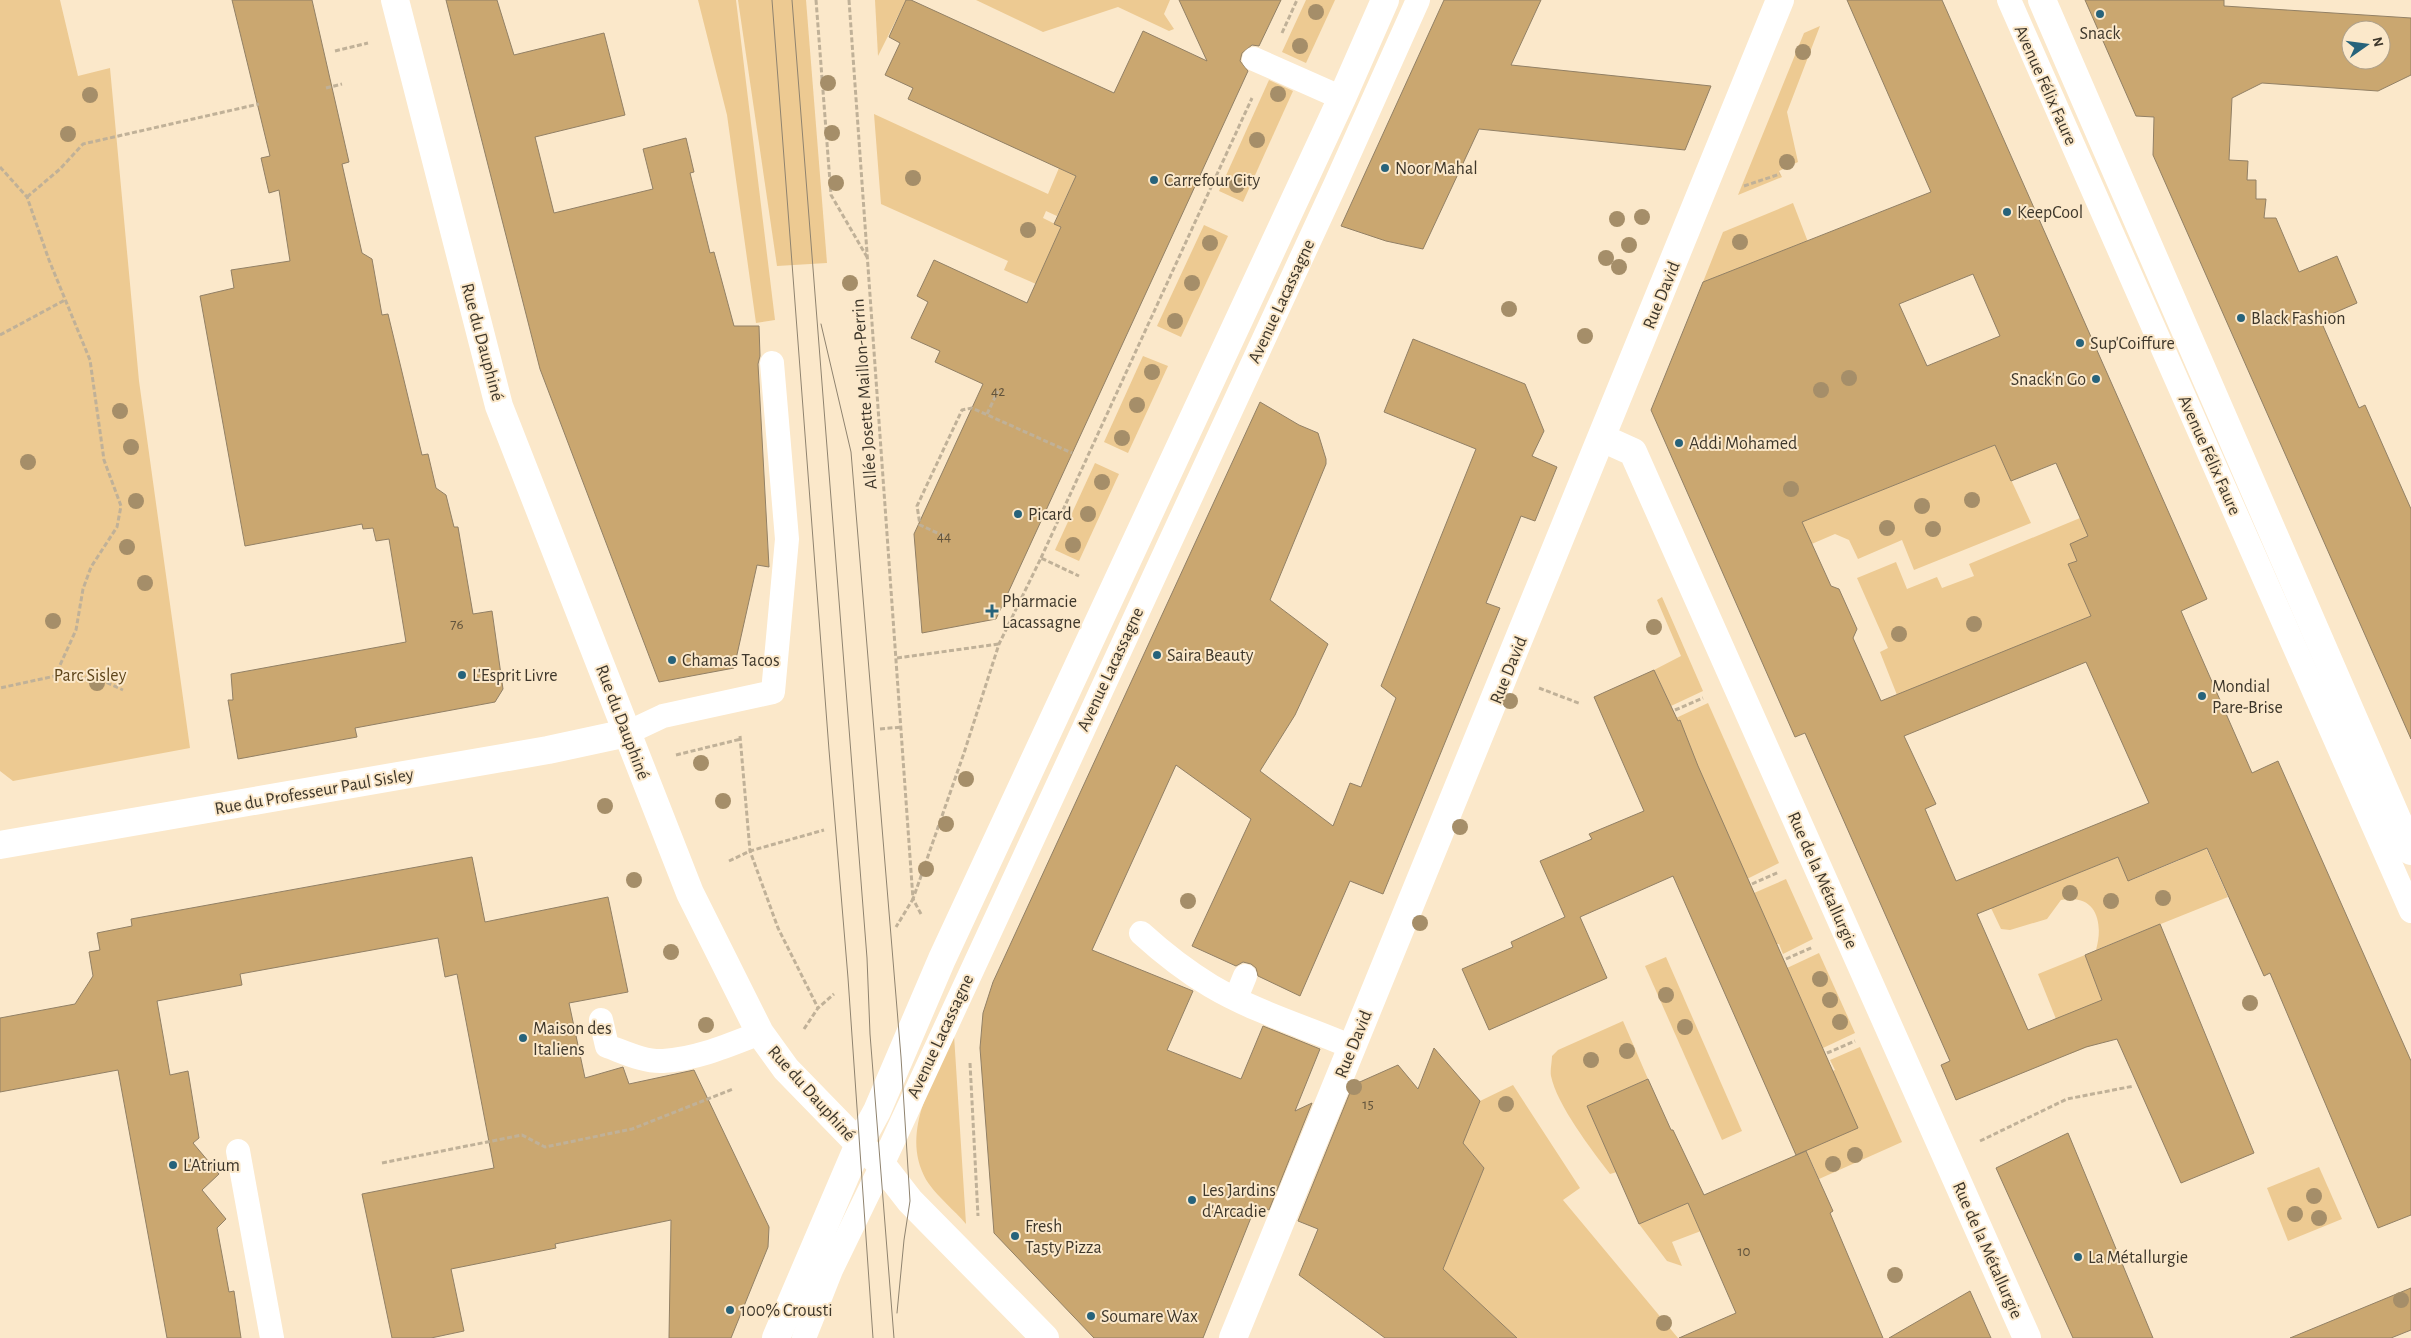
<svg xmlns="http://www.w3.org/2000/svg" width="2411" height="1338" font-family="'Alegreya Sans',sans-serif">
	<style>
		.green { fill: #edca92 }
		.building { fill: #caa770; stroke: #928065; fill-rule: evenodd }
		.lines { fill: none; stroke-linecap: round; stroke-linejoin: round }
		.path { stroke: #c0b198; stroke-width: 3; stroke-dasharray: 5 2.5; stroke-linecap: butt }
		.service { stroke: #fff; stroke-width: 24 }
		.minor { stroke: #fff; stroke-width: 28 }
		.tertiary { stroke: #fff; stroke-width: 28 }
		.secondary { stroke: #fff; stroke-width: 28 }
		.tram { stroke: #8f836f; stroke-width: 1 }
		.tree { fill: #a58e69 }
		.poi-dot { fill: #27637b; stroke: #fbe8ca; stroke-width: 2 }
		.labels { text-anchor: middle; stroke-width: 4; stroke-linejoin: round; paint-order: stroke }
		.number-label { font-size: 15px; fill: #61533c }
		.poi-label { font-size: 18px; fill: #3e372b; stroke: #fbe8ca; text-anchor: start }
		.street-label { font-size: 18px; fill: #3e372b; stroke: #fbe8ca }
		.park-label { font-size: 18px; fill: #5e451a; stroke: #fbe8ca }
	</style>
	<rect width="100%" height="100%" fill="#fbe8ca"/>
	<g class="green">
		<path d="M0,0H60L78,76L110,68L139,381L190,748L13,781L0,771Z"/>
		<path d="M698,0H736L775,320L756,323L727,115Z"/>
		<path d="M738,0H806L827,263L777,266Z"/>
		<path d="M875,0H906L878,56Z"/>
		<path d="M976,0H1170L1164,14L1174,29L1169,31L1118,7L1043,32Z"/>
		<path d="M1306,0H1335L1306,63L1282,52Z"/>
		<path d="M1820,26L1787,112L1798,162L1779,171L1782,177L1738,195L1804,33Z"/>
		<path d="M1269,80L1293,91L1243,202L1219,191Z"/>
		<path d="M874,114L1048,194L1059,168L1076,176L1057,216L1046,211L1043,218L1061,227L1036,284L1004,270L1008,261L881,204Z"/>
		<path d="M1793,203L1808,242L1703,282L1723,232Z"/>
		<path d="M1204,225L1228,236L1181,337L1157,326Z"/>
		<path d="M1143,356L1168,366L1128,453L1104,442Z"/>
		<path d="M1995,445L2031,523L1914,570L1902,540L1858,559L1849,540L1835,534L1807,546L1797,524Z"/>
		<path d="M1095,463L1119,474L1079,561L1055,550Z"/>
		<path d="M2080,518L2089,536L2077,561L2069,564L2091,616L1897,695L1880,652L1888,648L1857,578L1896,562L1907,589L1937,577L1942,588L1974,576L1969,564Z"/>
		<path d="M1662,597L1703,691L1671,706L1654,670L1681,656L1657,600Z"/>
		<path d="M1708,703L1779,863L1747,879L1676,718Z"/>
		<path d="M2196,825L2228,897L2096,950C2104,922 2096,893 2061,900L2047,919L2010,930L2001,929L1991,908L2118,857L2129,881L2180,860Z"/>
		<path d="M1786,879L1813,939L1783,954L1779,944H1776L1754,893Z"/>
		<path d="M1819,953L1855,1033L1823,1048L1787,968Z"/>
		<path d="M2085,955L2116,1036L2070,1054L2038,974Z"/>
		<path d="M1666,957L1742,1131L1722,1140L1645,966Z"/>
		<path d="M1623,1021L1648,1079L1587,1106L1617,1172L1610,1174C1591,1149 1557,1105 1551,1076C1550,1070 1552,1062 1552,1056L1558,1050Z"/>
		<path d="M954,1035L966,1224C954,1210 939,1198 929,1184C897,1135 934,1080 954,1035Z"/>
		<path d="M1860,1047L1902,1142L1819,1179L1806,1150L1832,1071L1835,1070L1830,1060Z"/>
		<path d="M1513,1085L1580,1188L1563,1200L1678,1338H1517L1428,1256L1459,1229L1484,1168L1458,1137L1469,1128L1480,1101Z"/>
		<path d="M2319,1167L2342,1219L2288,1241L2267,1188Z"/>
		<path d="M1688,1203L1701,1231L1672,1242L1682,1266L1667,1261L1639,1224Z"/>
	</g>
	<g class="building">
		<path d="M232,0H312L349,162L342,164L362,253L372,259L382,315L388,314L422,455L428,454L436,488L446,495L454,527H458L473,614L492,611L503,689L495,702L355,728L357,737L238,759L228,700H233L231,674L406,642L389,539L376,541L373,528L363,529L362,524L245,546L200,296L234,288L231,270L290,261L279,190L269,193L261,158L270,156Z"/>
		<path d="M446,0H497L514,55L604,33L625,115L535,137L554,213L653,189L643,149L686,138L694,172L690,173L710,253L714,252L734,326H759L760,356L758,364L769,567L757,565L734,668L659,682L540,369Z"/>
		<path d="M906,0H911L1114,93L1143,31L1207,61L1179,0H1281L1259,46L1252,45L1242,53L1240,61L1248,71L996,619L922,633L914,534L983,384L935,362L940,351L911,338L928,302L917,296L934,260L1027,303L1061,227L1054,224L1076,176L908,99L913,88L885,75L900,43L889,37Z"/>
		<path d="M1444,0H1541L1511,65L1711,86L1685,150L1479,129L1423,249L1386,241L1341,226Z"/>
		<path d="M1847,0H1942L2207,599L2181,611L2252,773L2278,761L2411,1061V1215L2378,1228L2270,973L2264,976L2207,848L2128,881L2118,857L1977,914L2028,1030L2102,1000L2085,955L2160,924L2254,1153L2181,1183L2117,1039L2086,1047L1956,1100L1941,1065L1950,1061L1805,733L1795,737L1651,410L1703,282L1931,192ZM1973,274L2000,336L1927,366L1899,304ZM1995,445L2011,481L2056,463L2088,536L2070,544L2077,561L2068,564L2091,616L1881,701L1853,638L1857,629L1839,589L1831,586L1802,522ZM2086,662L2149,803L1956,881L1925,809L1936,804L1904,736Z"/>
		<path d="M2085,0H2224V6L2411,18V75L2378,91L2262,83L2232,98L2229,160L2248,161L2247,180H2256V199H2266L2264,218H2276L2299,272L2337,256L2357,303L2320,319L2359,408L2365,405L2411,509V739L2153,155L2154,117L2136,116ZM2351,30H2381V60H2351Z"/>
		<path d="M1413,339L1525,384L1544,431L1532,456L1557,467L1535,521L1521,516L1486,603L1500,608L1383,894L1350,881L1300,996L1258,976L1256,968L1251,964L1243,962L1236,966L1192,946L1251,819L1176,765L1092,950L1193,991L1167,1050L1241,1079L1263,1026L1320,1049L1295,1111L1312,1103L1269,1210L1256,1205L1203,1338H1094L994,1233L980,1048L983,1013L993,982L1260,402L1299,425L1318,433L1326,459V464L1270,600L1328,644L1295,715L1260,771L1333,826L1350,783L1361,787L1396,698L1381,686L1476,449L1384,412Z"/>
		<path d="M1654,670L1678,721L1680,720L1698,766L1858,1128L1796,1155L1673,876L1580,917L1607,978L1489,1030L1462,969L1513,947L1511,942L1565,917L1540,861L1592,839L1589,834L1644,811L1594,697Z"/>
		<path d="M472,857L485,922L608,897L628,992L569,1003L585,1078L623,1067L629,1084L694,1070L769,1227L768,1247L731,1338H669L671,1220L555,1244L556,1248L451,1269L464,1331L431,1338H392L362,1194L494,1168L457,974L445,977L438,938L240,974L242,985L157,1001L170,1075L188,1071L199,1138L193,1143L219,1174L202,1190L226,1219L217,1228L229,1292L234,1291L241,1338H167L118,1070L0,1092V1018L75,1004L93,976L89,952L100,950L97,933L132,926L131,919Z"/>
		<path d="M1434,1048L1480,1101L1463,1143L1484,1168L1443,1269L1517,1338H1385L1299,1275L1318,1229L1298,1221L1353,1085L1398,1065L1418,1089Z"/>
		<path d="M1648,1079L1671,1130H1673L1704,1195L1806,1151L1833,1211L1830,1213L1883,1338H1679L1736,1313L1688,1203L1639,1224L1587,1106Z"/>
		<path d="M2068,1133L2153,1338H2073L1996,1168Z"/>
		<path d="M2411,1288V1330L2391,1338H2290Z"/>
		<path d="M1970,1291L1991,1338H1889Z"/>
	</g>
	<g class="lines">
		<g class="path">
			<path d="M816,0L831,195L867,257"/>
			<path d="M849,0L913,899L896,927"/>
			<path d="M1282,33L1297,0"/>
			<path d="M335,51L368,43"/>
			<path d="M326,88L342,84"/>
			<path d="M0,167L27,197L49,260L90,360L104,460L121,506L117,527L91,567L83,589L76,630L55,676L0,688"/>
			<path d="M1744,186L1780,174"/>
			<path d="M27,197L60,169L83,144L259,104"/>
			<path d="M0,335L65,300"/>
			<path d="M987,414L998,391"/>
			<path d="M944,536L920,525L917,506L962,410L972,408L1072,453"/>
			<path d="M1041,558L1252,98"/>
			<path d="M897,658L999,644"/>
			<path d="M55,676L99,679L123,690"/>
			<path d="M1539,688L1581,704"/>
			<path d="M1675,710L1703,698"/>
			<path d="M880,729L902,727"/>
			<path d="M740,736L750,851L778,928L818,1008"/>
			<path d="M676,755L741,739"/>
			<path d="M729,861L750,851L824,830"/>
			<path d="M1752,884L1779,872"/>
			<path d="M921,914L913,899L964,753L999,644L1041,558L1079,576"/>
			<path d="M1786,959L1813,947"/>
			<path d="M804,1029L818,1008L834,994"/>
			<path d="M1827,1053L1855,1041"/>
			<path d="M970,1063L978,1216"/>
			<path d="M1980,1141L2067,1099L2134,1086"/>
			<path d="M382,1163L522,1135L545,1147L632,1129L733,1089"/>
		</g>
		<g class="service">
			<path d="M2009,0L2411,911"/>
			<path d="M1254,59L1342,98"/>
			<path d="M627,733L663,716L773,692L787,539L772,363"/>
			<path d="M1141,933C1163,953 1186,971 1211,986C1255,1012 1306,1027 1352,1047"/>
			<path d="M1236,998L1245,976"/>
			<path d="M601,1020L607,1046C624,1052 644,1062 663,1061C697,1059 729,1045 760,1033"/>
			<path d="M238,1151L272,1338"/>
			<path d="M804,1338L831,1270L882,1165L1336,183L1418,0"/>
		</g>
		<g class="minor">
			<path d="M1602,438L1633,452L2027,1338"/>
			<path d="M0,845L548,750L627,733"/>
			<path d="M1233,1338L1780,0"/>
		</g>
		<path class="tertiary" d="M395,0L499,406L690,893L760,1033L786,1069L859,1144"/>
		<g class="secondary">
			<path d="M2042,0L2411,851"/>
			<path d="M859,1144L882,1165L910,1201L1045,1338"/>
			<path d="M776,1338L859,1144L877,1111L942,959L1342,98L1385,0"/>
		</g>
		<g class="tram">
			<path d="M772,0L829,750L848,978L873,1338"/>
			<path d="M792,0L867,958L870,1034L894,1338"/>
			<path d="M821,324L851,452L901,1057L910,1201L904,1240L897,1313"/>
		</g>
	</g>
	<g class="tree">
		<circle cx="1316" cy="12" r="8"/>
		<circle cx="1300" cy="46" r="8"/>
		<circle cx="1803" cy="52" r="8"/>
		<circle cx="828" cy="83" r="8"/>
		<circle cx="1278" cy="94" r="8"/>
		<circle cx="90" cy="95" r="8"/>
		<circle cx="832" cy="133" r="8"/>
		<circle cx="68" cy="134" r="8"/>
		<circle cx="1257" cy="140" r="8"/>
		<circle cx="1787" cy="162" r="8"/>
		<circle cx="913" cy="178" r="8"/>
		<circle cx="836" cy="183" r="8"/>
		<circle cx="1237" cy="185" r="8"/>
		<circle cx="1642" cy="217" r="8"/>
		<circle cx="1617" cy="219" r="8"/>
		<circle cx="1028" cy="230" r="8"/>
		<circle cx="1740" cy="242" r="8"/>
		<circle cx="1210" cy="243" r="8"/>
		<circle cx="1629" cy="245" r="8"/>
		<circle cx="1606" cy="258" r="8"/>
		<circle cx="1619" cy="267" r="8"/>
		<circle cx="850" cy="283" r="8"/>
		<circle cx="1192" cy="283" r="8"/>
		<circle cx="1509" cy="309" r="8"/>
		<circle cx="1175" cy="321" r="8"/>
		<circle cx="1585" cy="336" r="8"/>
		<circle cx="1152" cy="372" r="8"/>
		<circle cx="1849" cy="378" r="8"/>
		<circle cx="1821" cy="390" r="8"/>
		<circle cx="1137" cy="405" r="8"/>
		<circle cx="120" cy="411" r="8"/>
		<circle cx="1122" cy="438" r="8"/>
		<circle cx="131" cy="447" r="8"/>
		<circle cx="28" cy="462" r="8"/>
		<circle cx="1102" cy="482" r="8"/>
		<circle cx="1791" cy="489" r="8"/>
		<circle cx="1972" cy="500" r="8"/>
		<circle cx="136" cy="501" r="8"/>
		<circle cx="1922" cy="506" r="8"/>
		<circle cx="1088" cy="514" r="8"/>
		<circle cx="1887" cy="528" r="8"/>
		<circle cx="1933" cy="529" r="8"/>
		<circle cx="1073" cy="545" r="8"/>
		<circle cx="127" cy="547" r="8"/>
		<circle cx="145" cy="583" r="8"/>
		<circle cx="53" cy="621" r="8"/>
		<circle cx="1974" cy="624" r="8"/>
		<circle cx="1654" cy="627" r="8"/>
		<circle cx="1899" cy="634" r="8"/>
		<circle cx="97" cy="683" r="8"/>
		<circle cx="1510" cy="701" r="8"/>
		<circle cx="701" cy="763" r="8"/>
		<circle cx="966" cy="779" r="8"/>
		<circle cx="723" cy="801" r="8"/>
		<circle cx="605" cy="806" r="8"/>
		<circle cx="946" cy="824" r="8"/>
		<circle cx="1460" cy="827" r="8"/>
		<circle cx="926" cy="869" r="8"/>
		<circle cx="634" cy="880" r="8"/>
		<circle cx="2070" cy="893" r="8"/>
		<circle cx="2163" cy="898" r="8"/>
		<circle cx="1188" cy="901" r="8"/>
		<circle cx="2111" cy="901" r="8"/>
		<circle cx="1420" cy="923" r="8"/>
		<circle cx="671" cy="952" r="8"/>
		<circle cx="1820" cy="979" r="8"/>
		<circle cx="1666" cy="995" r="8"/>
		<circle cx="1830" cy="1000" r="8"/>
		<circle cx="2250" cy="1003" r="8"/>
		<circle cx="1840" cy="1022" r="8"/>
		<circle cx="706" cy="1025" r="8"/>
		<circle cx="1685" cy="1027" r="8"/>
		<circle cx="1627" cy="1051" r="8"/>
		<circle cx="1591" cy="1060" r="8"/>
		<circle cx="1354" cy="1087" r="8"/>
		<circle cx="1506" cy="1104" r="8"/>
		<circle cx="1855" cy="1155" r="8"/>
		<circle cx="1833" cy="1164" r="8"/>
		<circle cx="2314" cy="1196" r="8"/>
		<circle cx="2295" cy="1214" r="8"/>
		<circle cx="2319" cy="1218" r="8"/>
		<circle cx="1895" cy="1275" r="8"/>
		<circle cx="2401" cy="1300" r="8"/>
		<circle cx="1664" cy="1323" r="8"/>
	</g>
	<g class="poi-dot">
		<circle cx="2100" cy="14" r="5"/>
		<circle cx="1385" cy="168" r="5"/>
		<circle cx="1154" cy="180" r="5"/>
		<circle cx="2007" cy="212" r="5"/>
		<circle cx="2241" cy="318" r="5"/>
		<circle cx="2080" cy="343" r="5"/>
		<circle cx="2096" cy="379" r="5"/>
		<circle cx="1679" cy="443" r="5"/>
		<circle cx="1018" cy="514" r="5"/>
		<path d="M989.5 603.5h5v5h5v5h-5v5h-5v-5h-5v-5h5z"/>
		<circle cx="1157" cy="655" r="5"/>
		<circle cx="672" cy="660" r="5"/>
		<circle cx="462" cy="675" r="5"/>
		<circle cx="2202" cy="696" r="5"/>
		<circle cx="523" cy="1038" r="5"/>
		<circle cx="173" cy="1165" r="5"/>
		<circle cx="1192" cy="1200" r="5"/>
		<circle cx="1015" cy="1236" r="5"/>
		<circle cx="2078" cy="1257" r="5"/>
		<circle cx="730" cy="1310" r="5"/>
		<circle cx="1091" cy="1316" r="5"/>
	</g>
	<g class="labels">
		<g class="number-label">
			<text x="998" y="396">42</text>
			<text x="944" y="541">44</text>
			<text x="457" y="629">76</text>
			<text x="1368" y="1109">15</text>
			<text x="1744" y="1256">10</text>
		</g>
		<g class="poi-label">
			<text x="2100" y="39" text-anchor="middle">Snack</text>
			<text x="1395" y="174">Noor Mahal</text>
			<text x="1164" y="186">Carrefour City</text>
			<text x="2017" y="218">KeepCool</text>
			<text x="2251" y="324">Black Fashion</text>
			<text x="2090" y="349">Sup'Coiffure</text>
			<text x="2086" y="385" text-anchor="end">Snack'n Go</text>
			<text x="1689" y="449">Addi Mohamed</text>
			<text x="1028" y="520">Picard</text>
			<text x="1002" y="607">Pharmacie<tspan x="1002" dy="21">Lacassagne</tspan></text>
			<text x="1167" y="661">Saira Beauty</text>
			<text x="682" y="666">Chamas Tacos</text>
			<text x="472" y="681">L'Esprit Livre</text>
			<text x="2212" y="692">Mondial<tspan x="2212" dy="21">Pare-Brise</tspan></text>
			<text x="533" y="1034">Maison des<tspan x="533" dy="21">Italiens</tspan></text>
			<text x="183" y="1171">L'Atrium</text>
			<text x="1202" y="1196">Les Jardins<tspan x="1202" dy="21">d'Arcadie</tspan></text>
			<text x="1025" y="1232">Fresh<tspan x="1025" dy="21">Ta5ty Pizza</tspan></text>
			<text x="2088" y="1263">La Métallurgie</text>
			<text x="740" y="1316">100% Crousti</text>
			<text x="1101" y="1322">Soumare Wax</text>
		</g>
		<g class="street-label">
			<text transform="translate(2046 85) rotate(66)" y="6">Avenue Félix Faure</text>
			<text transform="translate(1661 295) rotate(-68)" y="6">Rue David</text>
			<text transform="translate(1281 301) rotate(-65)" y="6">Avenue Lacassagne</text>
			<text transform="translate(483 342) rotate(75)" y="6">Rue du Dauphiné</text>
			<text transform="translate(864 394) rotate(-94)" y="6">Allée Josette Maillon-Perrin</text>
			<text transform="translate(2210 455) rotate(66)" y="6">Avenue Félix Faure</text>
			<text transform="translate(1110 669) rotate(-65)" y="6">Avenue Lacassagne</text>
			<text transform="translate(1508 670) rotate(-68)" y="6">Rue David</text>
			<text transform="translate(623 722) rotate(69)" y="6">Rue du Dauphiné</text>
			<text transform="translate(314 791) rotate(-10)" y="6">Rue du Professeur Paul Sisley</text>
			<text transform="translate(1823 880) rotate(66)" y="6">Rue de la Métallurgie</text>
			<text transform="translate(940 1036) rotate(-65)" y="6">Avenue Lacassagne</text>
			<text transform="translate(1353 1044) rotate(-68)" y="6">Rue David</text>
			<text transform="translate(812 1093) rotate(48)" y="6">Rue du Dauphiné</text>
			<text transform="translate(1988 1250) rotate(66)" y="6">Rue de la Métallurgie</text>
		</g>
		<g class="park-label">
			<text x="90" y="681">Parc Sisley</text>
		</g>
	</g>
	<g transform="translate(2366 45) rotate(76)"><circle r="24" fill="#fbe8ca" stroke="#afa18a"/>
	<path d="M0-4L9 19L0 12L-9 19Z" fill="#27637b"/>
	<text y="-8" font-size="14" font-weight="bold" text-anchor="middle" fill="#3e372b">N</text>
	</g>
</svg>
